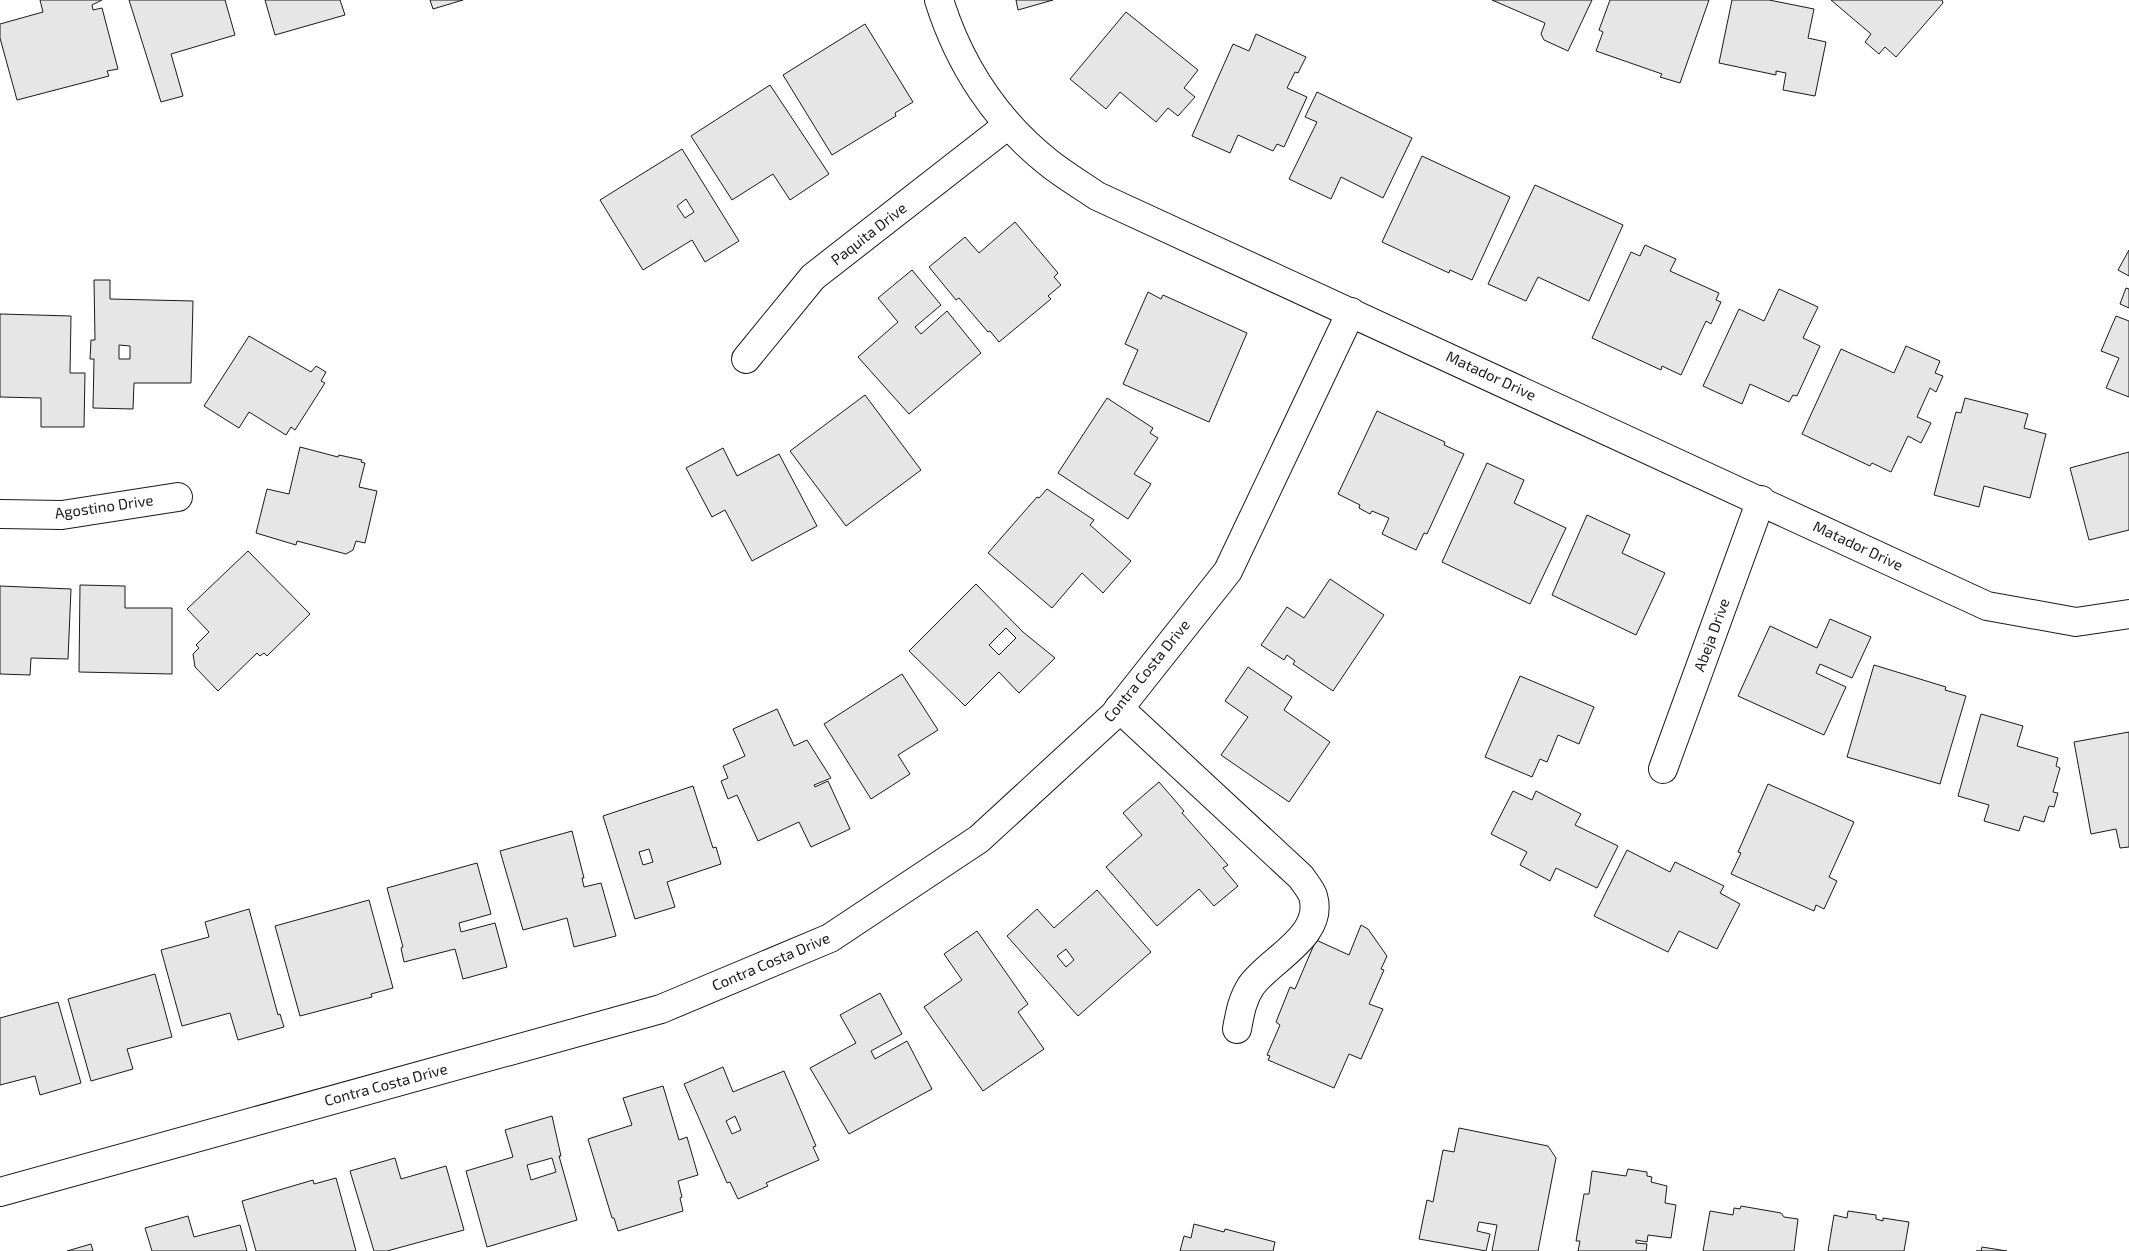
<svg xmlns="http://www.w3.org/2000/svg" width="2129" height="1251" font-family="'Exo 2',sans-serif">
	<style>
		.building { fill: #e6e6e6; stroke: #1a1a1a; fill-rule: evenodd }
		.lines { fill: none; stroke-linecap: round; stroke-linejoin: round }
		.street-casing { stroke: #1a1a1a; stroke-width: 30 }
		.street { stroke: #fff; stroke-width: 28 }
		.labels { text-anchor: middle; stroke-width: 4; stroke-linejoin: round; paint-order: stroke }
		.street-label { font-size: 15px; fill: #1a1a1a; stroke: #fff }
	</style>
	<rect width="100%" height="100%" fill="#fff"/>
	<g class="building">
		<path d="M40,0H102L92,5L93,10L102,8L118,69L107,71L109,76L17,100L0,38V24L43,12Z"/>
		<path d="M129,0H225L235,35L171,54L183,96L161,102Z"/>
		<path d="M265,0H340L345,15L275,35Z"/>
		<path d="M430,0H463L433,9Z"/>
		<path d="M1016,0H1053L1018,10Z"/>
		<path d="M1492,0H1592L1568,51L1544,40L1541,34L1545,23Z"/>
		<path d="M1610,0H1709L1680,83L1660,77L1662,74L1596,51L1603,32L1599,30Z"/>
		<path d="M1732,0H1769L1814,9L1808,38L1826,42L1815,96L1783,90L1786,73L1776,71V75L1719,63Z"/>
		<path d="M1831,0H1942L1943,3L1896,57L1885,47L1879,54L1865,42L1871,34Z"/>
		<path d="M1126,12L1198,70L1184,88L1195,97L1178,116L1168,108L1156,122L1120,92L1106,109L1070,79Z"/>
		<path d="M865,24L913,102L895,113L896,116L832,155L783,75Z"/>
		<path d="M1256,34L1306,57L1298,73L1295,72L1287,88L1307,97L1284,147L1277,144L1273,151L1238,135L1230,153L1192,136L1233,44L1249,51Z"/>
		<path d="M770,85L829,174L790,200L773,174L732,200L691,136Z"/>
		<path d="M1317,92L1412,138L1383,198L1341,177L1331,199L1289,179L1317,122L1305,117Z"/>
		<path d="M682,149L739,241L705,262L692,240L643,270L600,200ZM686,199L694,212L685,218L677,206Z"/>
		<path d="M1422,156L1510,197L1472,280L1450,270L1449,273L1382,242Z"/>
		<path d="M1535,185L1623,225L1589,301L1538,277L1526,301L1488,284Z"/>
		<path d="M1015,222L1058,273L1054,277L1061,285L1048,296L1051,299L999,342L990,331L988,332L959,298L956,300L929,267L965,237L979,253Z"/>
		<path d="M1645,245L1676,259L1670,271L1719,293L1716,300L1721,302L1711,324L1706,321L1681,375L1662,366L1661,370L1592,338L1631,252L1640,256Z"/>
		<path d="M2129,250V276L2118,270Z"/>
		<path d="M912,270L941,305L915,327L921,334L947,311L981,353L909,414L858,357L898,322L878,298Z"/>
		<path d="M94,280H110V299L193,301L191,383H134L133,409L93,408L94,359H90L91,340H95ZM119,345L130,346V359H119Z"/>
		<path d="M2126,288L2129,289V308L2120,304Z"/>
		<path d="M1779,289L1818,307L1803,338L1820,346L1797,396L1793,395L1789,402L1750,384L1742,404L1703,386L1739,309L1764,321Z"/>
		<path d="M1148,292L1161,299L1163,295L1247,333L1209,422L1123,384L1138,350L1125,344Z"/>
		<path d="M0,314L71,316L70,373H85L84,427H41V398L0,397Z"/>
		<path d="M2116,316L2129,321V397L2106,388L2119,358L2101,351Z"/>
		<path d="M249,336L311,372L316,366L326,372L321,381L325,383L295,430L291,427L286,435L249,412L239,428L204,406Z"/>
		<path d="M1906,346L1940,361L1935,373L1943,376L1936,392L1930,388L1917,417L1931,423L1921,443L1908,436L1891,472L1872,463L1870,466L1802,434L1841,349L1894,373Z"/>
		<path d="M865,395L921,470L846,526L790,451Z"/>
		<path d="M1107,398L1153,428L1150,433L1158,438L1134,474L1151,484L1128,519L1058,473Z"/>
		<path d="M1965,398L2028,414L2024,428L2046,434L2030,498L1984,486L1979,507L1934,495L1956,412L1961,413Z"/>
		<path d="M1377,411L1445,442L1444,445L1464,454L1427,534L1424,533L1416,550L1382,534L1389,518L1372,511L1370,514L1359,508L1360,505L1338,494Z"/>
		<path d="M300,447L338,457L339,455L362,460L361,462L365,463L359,487L377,491L365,543L356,541L353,550L346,554L297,541L296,545L256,533L267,489L289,494Z"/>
		<path d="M723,448L737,476L779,454L817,526L752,561L725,510L712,517L686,468Z"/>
		<path d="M2129,452V530L2089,540L2070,468Z"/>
		<path d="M1487,463L1524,480L1514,503L1566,528L1530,604L1442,562Z"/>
		<path d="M1047,489L1094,520L1090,525L1131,561L1103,593L1082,573L1052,608L988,553L1037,497L1039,498Z"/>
		<path d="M1587,515L1630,535L1622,553L1665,573L1636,635L1552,595Z"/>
		<path d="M248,551L310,614L267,656L264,653L260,656L257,653L218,691L195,667L193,654L199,648L196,645L209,632L187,609Z"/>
		<path d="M1330,579L1384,615L1333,691L1293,664L1295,661L1287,655L1284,660L1261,645L1287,607L1304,618Z"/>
		<path d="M976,584L1023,632L1055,658L1019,693L999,672L965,706L909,651ZM1006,628L1016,638L999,655L989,645Z"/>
		<path d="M80,585L125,586V608H172V674L79,672Z"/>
		<path d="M0,586L71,589L68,659L31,658L30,675L0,674Z"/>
		<path d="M1830,619L1871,637L1852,678L1820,664L1816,673L1846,687L1824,735L1738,696L1770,626L1817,648Z"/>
		<path d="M1874,665L1946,687L1945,690L1966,696L1940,784L1847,757Z"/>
		<path d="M1248,667L1292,697L1284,710L1330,742L1289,802L1221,755L1248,717L1225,701Z"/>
		<path d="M902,674L938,730L898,755L910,774L871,799L824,724Z"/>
		<path d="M1520,676L1594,707L1579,744L1558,735L1547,762L1540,759L1532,777L1485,757Z"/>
		<path d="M777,709L794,746L807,740L831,778L814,785L815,787L828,781L850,829L811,847L799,822L758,841L737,795L728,799L721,781L728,778L723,766L745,756L733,729Z"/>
		<path d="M1981,714L2023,726L2017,746L2058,758L2056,766L2060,768L2053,792L2058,793L2054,807L2049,806L2044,822L2024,816L2019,831L1984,821L1989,805L1958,796Z"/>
		<path d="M2129,732V847L2120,848L2116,829L2091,834L2074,742Z"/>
		<path d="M1159,782L1184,811L1182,813L1228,865L1223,868L1238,886L1214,906L1199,889L1157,926L1106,867L1142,835L1123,813Z"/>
		<path d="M1768,784L1854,822L1829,877L1837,881L1824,909L1816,905L1814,911L1731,874L1741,853L1738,852Z"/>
		<path d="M693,786L713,848L716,847L721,864L667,882L675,907L635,919L603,816ZM649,849L653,862L643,865L639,852Z"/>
		<path d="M1513,791L1532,800L1536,791L1581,814L1575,825L1618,846L1597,888L1556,868L1550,881L1520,865L1527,852L1491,834Z"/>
		<path d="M572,831L584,878H582L584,887L601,883L616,936L574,947L567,918L523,930L500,851Z"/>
		<path d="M1627,850L1670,872L1675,862L1724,886L1720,893L1740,904L1717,949L1679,931L1668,952L1594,916Z"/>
		<path d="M477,863L491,914L459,923L461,932L495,923L507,967L463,979L455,949L404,962L401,948L403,947L387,888Z"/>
		<path d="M1097,890L1151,952L1078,1016L1007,936L1037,909L1054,928ZM1066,949L1074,960L1066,967L1057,956Z"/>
		<path d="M369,900L393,988L371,994L372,997L300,1016L275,926Z"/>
		<path d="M249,909L278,1015L280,1014L284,1027L238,1040L230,1013L182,1026L161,950L209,937L205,922Z"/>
		<path d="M1361,925L1368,929L1387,956L1381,969L1384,970L1369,1004L1383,1009L1361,1059L1349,1054L1334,1088L1268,1060L1270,1056L1267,1055L1280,1025L1276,1022L1290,987L1295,989L1316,940L1349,955Z"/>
		<path d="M977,931L1028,1004L1018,1012L1044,1049L983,1091L924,1007L962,980L944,954Z"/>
		<path d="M155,974L172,1037L127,1049L133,1069L91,1081L68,999Z"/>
		<path d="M880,993L902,1034L871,1051L875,1059L907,1041L932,1089L849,1134L810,1068L856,1043L840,1015Z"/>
		<path d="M58,1002L81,1083L40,1095L35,1076L0,1085V1018Z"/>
		<path d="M723,1067L733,1092L784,1071L816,1146L813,1147L819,1160L766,1183L768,1186L738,1199L730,1182L727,1183L684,1084ZM735,1116L741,1130L732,1134L726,1121Z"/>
		<path d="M663,1086L679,1140L687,1137L698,1175L678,1181L682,1197L680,1198L683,1211L618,1231L614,1218H612L588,1139L632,1125L623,1098Z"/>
		<path d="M552,1116L561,1156H559L577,1220L487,1247L466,1171L513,1157L505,1130ZM552,1158L556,1172L531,1180L527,1165Z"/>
		<path d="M1459,1128L1548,1146L1556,1158L1538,1251H1492L1497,1225L1479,1222L1477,1231L1490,1234L1486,1251L1419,1239L1427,1200L1433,1202L1443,1150L1454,1152Z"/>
		<path d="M395,1158L401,1179L446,1166L464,1230L387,1251H374L350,1171Z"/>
		<path d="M1628,1169L1647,1172V1176L1652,1177L1651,1182L1667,1186L1665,1203L1676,1205L1671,1238L1648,1235L1647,1242L1636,1240V1243L1647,1244L1646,1251H1578L1580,1241H1576L1584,1194H1589L1592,1171L1626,1176Z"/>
		<path d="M336,1178L356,1251H256L242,1201L313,1180L314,1184Z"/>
		<path d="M1741,1206L1781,1213L1784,1217L1798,1219L1794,1251H1703L1710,1211L1733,1215L1734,1208L1740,1209Z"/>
		<path d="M1848,1211L1876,1215V1219L1883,1221V1218L1909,1222L1904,1251H1828L1834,1215L1847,1218Z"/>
		<path d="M188,1216L194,1237L240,1225L247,1251H152L145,1228Z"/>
		<path d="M1194,1224L1224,1232L1225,1229L1275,1242L1273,1251H1180L1184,1236L1191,1238Z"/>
		<path d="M91,1244L93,1251H67Z"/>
		<path d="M1982,1247L2007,1251H1976H1981Z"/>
	</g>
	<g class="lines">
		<defs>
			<g id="street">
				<path d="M939,0C959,64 996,121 1049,163C1064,175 1081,185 1097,196L1987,606L2076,622L2129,614"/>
				<path d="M746,359L813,277L1008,125"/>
				<path d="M0,514L62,515L178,497"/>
				<path d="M1119,708L1301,877C1305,883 1311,890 1313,896C1325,936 1270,959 1251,986C1242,1000 1240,1013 1237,1029"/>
				<path d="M1663,769L1761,500"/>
				<path d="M0,1192L661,1009L830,938L979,839L1114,715L1228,571L1351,312"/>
			</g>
		</defs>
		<use href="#street" class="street-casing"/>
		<use href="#street" class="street"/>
	</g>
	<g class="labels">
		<g class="street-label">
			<text transform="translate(869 234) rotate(-38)" y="5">Paquita Drive</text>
			<text transform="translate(1491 376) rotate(25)" y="5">Matador Drive</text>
			<text transform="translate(104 507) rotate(-8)" y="5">Agostino Drive</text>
			<text transform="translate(1858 546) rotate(25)" y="5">Matador Drive</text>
			<text transform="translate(1712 635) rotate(-70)" y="5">Abeja Drive</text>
			<text transform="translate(1147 671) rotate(-51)" y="5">Contra Costa Drive</text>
			<text transform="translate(771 962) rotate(-23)" y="5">Contra Costa Drive</text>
			<text transform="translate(386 1085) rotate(-15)" y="5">Contra Costa Drive</text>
		</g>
	</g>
</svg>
